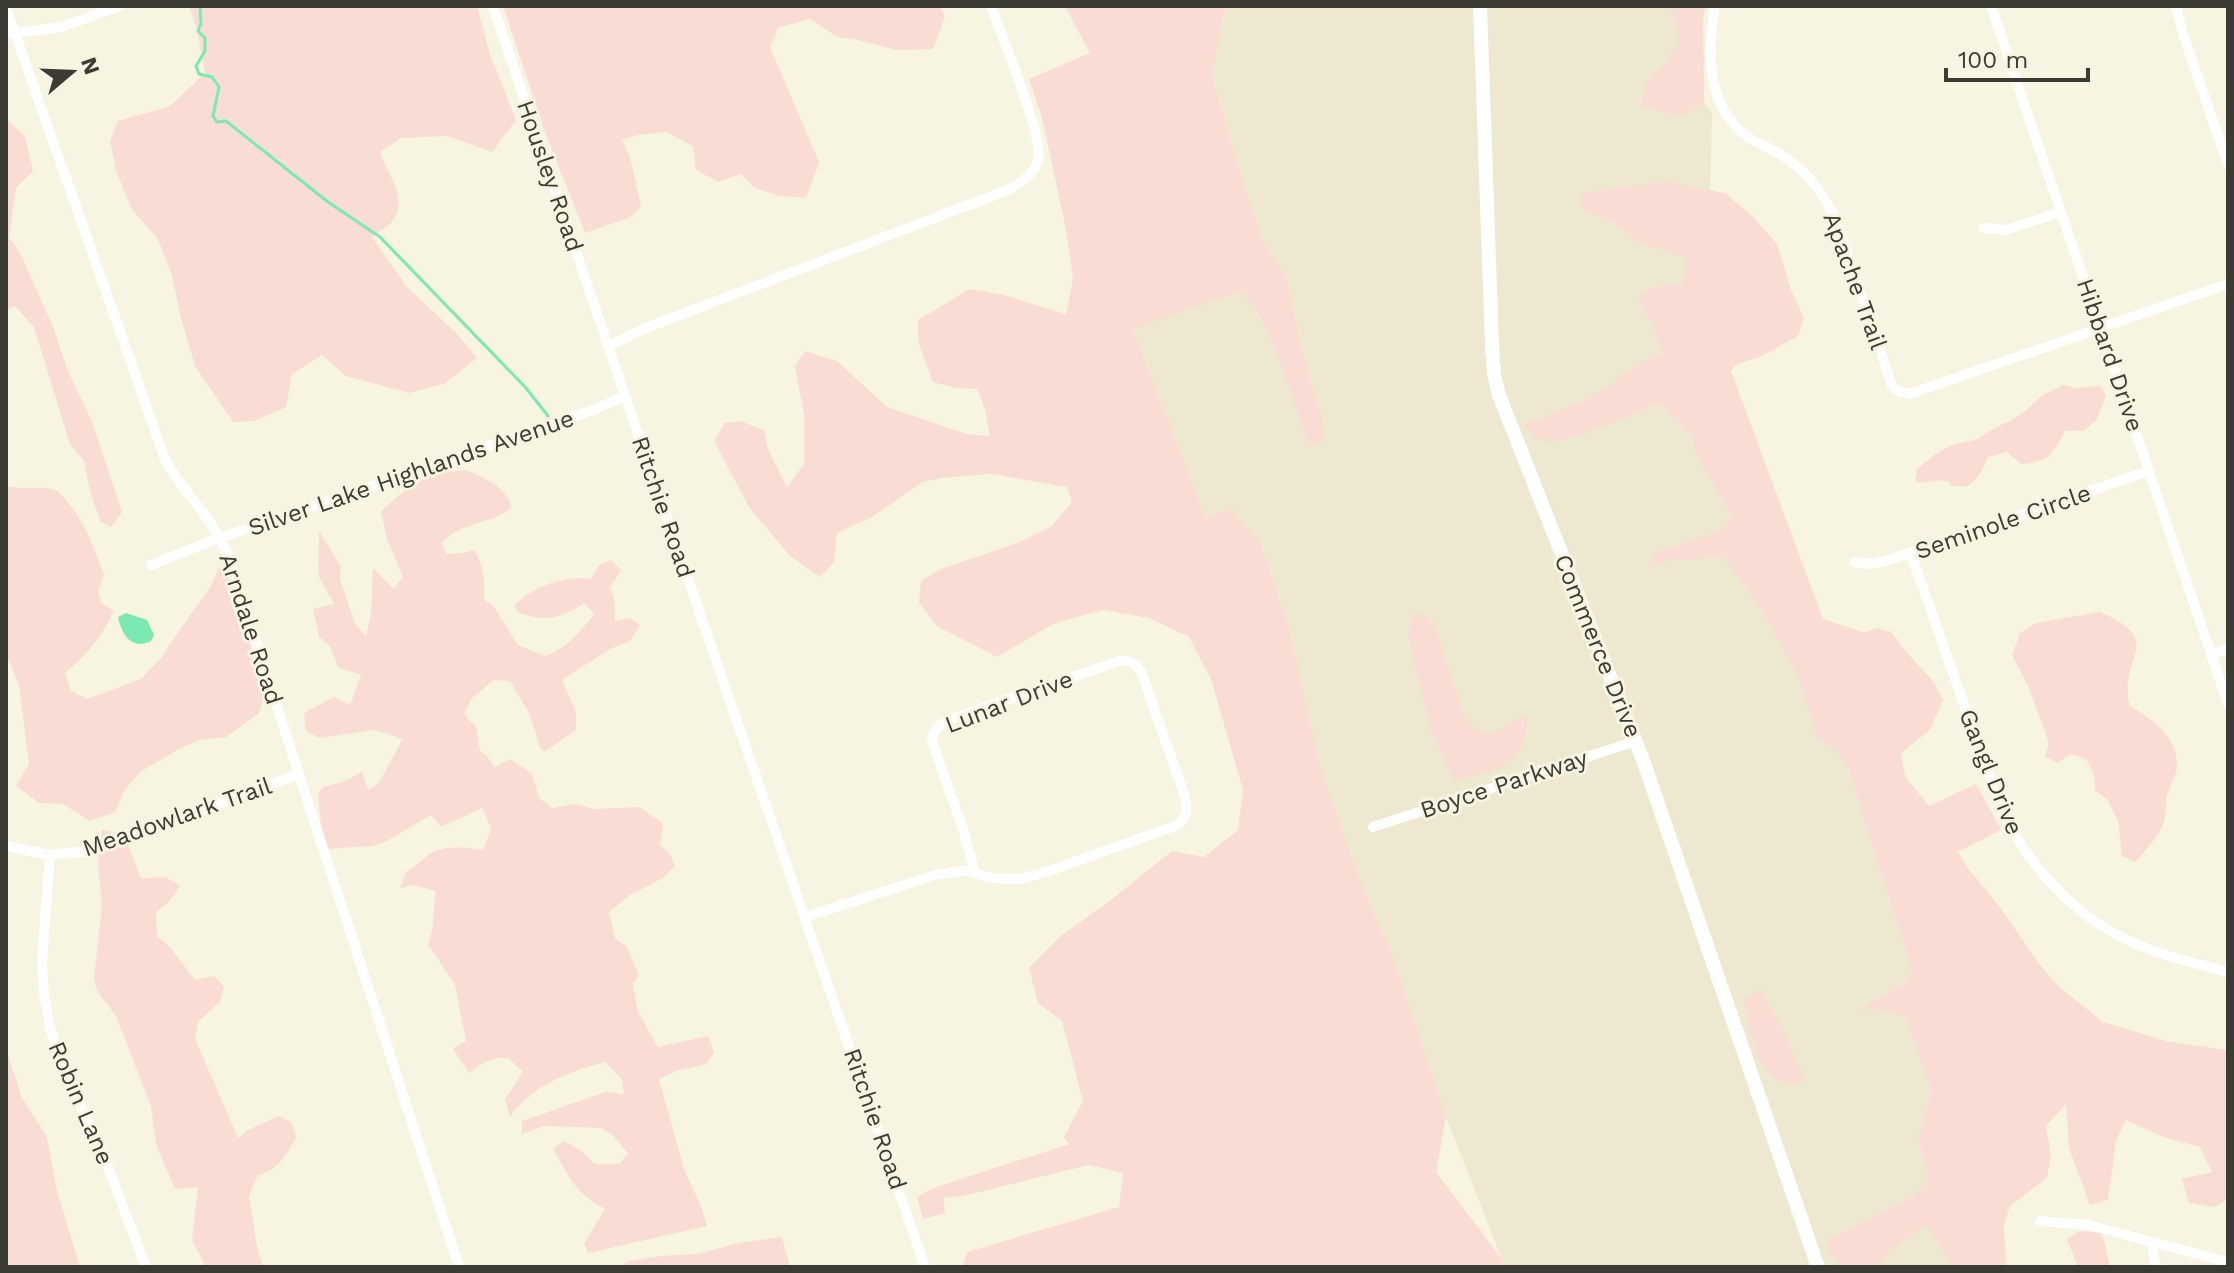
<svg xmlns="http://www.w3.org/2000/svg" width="2234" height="1273" font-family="'Work Sans',sans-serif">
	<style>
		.built { fill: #ede8cf }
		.green { fill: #f9ddd5 }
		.water { fill: #7ce9b3 }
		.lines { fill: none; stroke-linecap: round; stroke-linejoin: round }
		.stream { stroke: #7ce9b3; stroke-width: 3 }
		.street { stroke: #fff; stroke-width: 10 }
		.secondary { stroke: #fff; stroke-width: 14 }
		.labels { text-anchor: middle; stroke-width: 6; stroke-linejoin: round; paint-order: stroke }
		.street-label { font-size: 24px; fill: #3c3b34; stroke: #f7f4e2 }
	</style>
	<rect width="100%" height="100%" fill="#f7f4e2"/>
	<path class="built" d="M1225,6H1706L1703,19L1704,102L1712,114L1710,190L1684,298L1848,768L1912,971L1906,983L1905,1016L1931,1091L1918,1138L1929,1181L1925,1223L1954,1267H1505L1446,1117L1390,949L1368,901L1321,770L1288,623L1261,544L1206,519L1133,328L1242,291L1251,302L1270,338L1321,415L1303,353L1286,276L1264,244L1239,169L1212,72Z"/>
	<g class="green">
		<path d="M189,6H477L490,55L516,120L492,152L447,136L401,138L380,152C388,177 412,201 389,225C384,229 377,233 372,237L407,287L455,332L477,358L444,384L409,393L346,376L322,355L292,374L286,407L254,421L233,422L195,366L181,318L172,276L158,239L131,208L116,170L110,141L118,121L170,106L205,73L197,29Z"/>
		<path d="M503,6H939L945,17L933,49L896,50L855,39L837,37L810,19L778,28L770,47L819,162L806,198L779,196L755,188L741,174L718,182L696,170L693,146L666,132L638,135L622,140L630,157L641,207L629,218L585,233L546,135Z"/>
		<path d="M1065,6H1225L1212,73L1239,169L1264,244L1286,276L1303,353L1321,415L1324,442L1309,445C1291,397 1275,331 1242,291L1133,329L1206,518L1231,509L1261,544L1288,623L1321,770L1368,901L1390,949L1446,1117L1436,1172L1502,1259L1505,1267H962L967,1252L1119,1207L1123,1173L1089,1165L968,1195L943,1198L945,1213L923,1219L917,1197L934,1188L1069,1144L1064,1137L1083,1101L1062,1021L1038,1003L1029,968L1062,935L1111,900L1172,851L1204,857L1238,830L1243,790L1211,679L1189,637L1149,618L1103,610L1055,623L997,657L937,626L919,602L921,581L941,569L1022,541L1052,526L1072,502L1067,487L992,474L941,478L923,482L872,517L837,533L834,562L820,577L790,556L749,507L714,441L725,423L740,421L764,430L768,449L787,487L804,464V414L795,366L805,351L837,361L887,407L967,434L990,436L985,409L977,389L955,388L933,382L918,341V320L970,289L1004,295L1066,314L1073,279L1066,229L1042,118L1029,79L1090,53Z"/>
		<path d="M1670,6H1706L1703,19L1704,103L1682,116L1653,110L1641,105L1647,80L1667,61L1679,45L1676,21Z"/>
		<path d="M6,118L25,137L33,171L16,188L9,237L21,255L53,327L67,369L92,422L122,512L111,527L101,522L90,492L84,461L70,444L34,327L15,306L6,310Z"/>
		<path d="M1666,181L1725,193L1753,217L1777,244L1791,290L1804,318L1798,336L1760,357L1737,364L1731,371L1823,619L1865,633L1877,628L1891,632L1908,654L1933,681L1943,700L1930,730L1901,753L1905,776L1929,806L1976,784L2001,830L1958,852L1966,866L2000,907L2036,960L2058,986L2103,1022L2170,1042L2228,1050V1198L2215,1207L2189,1203L2182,1179L2212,1172L2200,1147L2163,1137L2126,1120L2116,1141L2108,1200L2090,1205L2069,1148L2066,1104L2046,1126L2051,1154L2047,1178L2010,1206L2004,1225L2006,1267H1954L1925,1224L1886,1255L1877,1267H1843L1831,1254L1827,1241L1913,1196L1929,1181L1918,1138L1931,1091L1905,1016L1878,1009H1861L1906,983L1912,971L1848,768L1835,749L1818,740L1798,676L1765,614L1723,556L1694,560L1673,559L1647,568L1654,554L1718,531L1733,519L1694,449V439L1659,403C1633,413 1563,451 1538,438C1533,436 1528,429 1524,425L1588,399L1643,362L1662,354L1654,328L1639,303L1642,292L1659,286L1683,284L1687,258L1643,244L1607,218L1589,213L1581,208L1582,193Z"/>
		<path d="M2063,385L2076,388L2100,386L2106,395L2097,419L2084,431H2065C2052,455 2051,461 2021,464L2007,452L1988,457C1982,470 1974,491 1956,486C1945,484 1956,482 1944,481C1935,479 1926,484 1917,482L1915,479L1917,469L1937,453L1952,445L1978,439L1991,430L2015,418L2030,407L2041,396Z"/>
		<path d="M465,470C485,477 504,486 512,507C494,522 477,521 457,531C452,533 446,539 441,543L447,554L464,553L474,550C484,565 485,581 484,599L494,607L518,645L545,656C567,648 580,632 594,614L584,603C559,620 545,622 517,612L515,605C533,586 565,575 591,579L599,565L611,560L621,570L610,587C615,597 615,610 615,621L630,618L640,625L630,641L610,649L562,680L576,712V730L544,752L540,747L529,713L510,681L494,680L472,698L464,714L476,727L480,751L486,755L495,767L510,759L532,774L539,798L552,808L574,804L594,809L639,807L663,823L660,845L670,854L675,866L663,878L630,895L609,912L615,938L626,946L639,975L633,983L638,1012L658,1047L708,1036L714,1053L706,1064L676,1071L659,1079L684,1169L701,1206L707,1226L588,1253L584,1244L605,1209C575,1193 570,1178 553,1149L564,1141L580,1150L595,1164H619L628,1154L613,1135L601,1128L544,1126L522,1134V1121L606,1092L624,1094L621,1078L605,1062C569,1071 531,1086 510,1117L505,1099L523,1072L508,1058C491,1057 482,1062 469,1073L453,1049L466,1041L455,985L428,944C436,926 432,910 436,891L413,885L400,888L407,871C417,866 426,855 435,851C449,845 469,848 483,850L491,829L482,808L441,827L431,815L387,841L373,846L323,849L318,794L323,787L343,782L362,772L368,790L379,783L402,740L390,734L373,730L319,738L306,731L304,713L334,697L350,705L361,675L338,667L330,646L319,637L313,609L334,604L318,575L319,531L341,567L340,579L354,622L366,636L371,615L373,568L394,589L403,577L387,539L381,512C412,482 422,475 465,470Z"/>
		<path d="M6,486C21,490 46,485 57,491C61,493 63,497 66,500C85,522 94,548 104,575L98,591L101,603L114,611C100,639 88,653 65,673L71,691L87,699L141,679L162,657L174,638L209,589L220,567L230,579L249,640L264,697L259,713L226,737L199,740L179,749L140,772L124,791L115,812L90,821L63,804L39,803L16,786L29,764L19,686L6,653Z"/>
		<path d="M2100,612C2169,642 2116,657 2130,706C2153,720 2178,736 2177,767C2177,774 2169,787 2167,796C2165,804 2167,813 2164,821C2160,836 2145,850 2135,862L2122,856L2118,821L2107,799L2095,791L2094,774L2086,759L2072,754L2057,763L2045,756L2049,743L2029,688L2012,655L2020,633L2036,623Z"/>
		<path d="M1412,614L1424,615L1434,623L1464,715L1474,728L1491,735L1513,721L1527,716C1529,767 1492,769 1454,782L1432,734L1408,636Z"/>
		<path d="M102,830L124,834L141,878L165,877L180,886L169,902L156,912L157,936L169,946L195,980L214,976L224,986L220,1002L198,1022L195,1039L238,1138L248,1130L279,1116L291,1122L296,1137C287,1156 278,1169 257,1176L249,1197L257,1246L263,1267H206L192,1240L198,1187L175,1189L156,1144L151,1106L116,1016L98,992L94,979L102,905L98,863Z"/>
		<path d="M1761,990L1782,1028L1805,1081C1759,1098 1750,1030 1744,1000Z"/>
		<path d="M6,1050L22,1098L47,1137L57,1191L80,1267H6Z"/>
		<path d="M2080,1231L2100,1233L2105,1243L2110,1267H2078L2067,1239Z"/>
		<path d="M782,1237L790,1267H617L629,1261L662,1256L697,1254L739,1243Z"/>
	</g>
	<path class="water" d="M126,613L147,620L154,635L151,641C132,650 122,636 118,617Z"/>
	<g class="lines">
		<path class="stream" d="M200,6L201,24L198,31L205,38V51L196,66L199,74L212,77L219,87L213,116L217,122L226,121L328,202L380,237L526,388L548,416"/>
		<g class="street">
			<path d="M493,6L625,396L925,1267"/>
			<path d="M1715,6C1707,52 1706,111 1751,139C1760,144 1769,148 1778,153C1797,164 1814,181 1825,200C1840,224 1847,253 1856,280C1868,314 1881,349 1891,384L1897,391L1910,394L2228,284"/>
			<path d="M1991,6L2228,704"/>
			<path d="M2176,6L2183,34L2228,165"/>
			<path d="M6,8L166,462C185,494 215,521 228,556L459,1267"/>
			<path d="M6,34L61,27L120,6"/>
			<path d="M1983,228L2006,230L2061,212"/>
			<path d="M609,346L643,329L1008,190C1020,183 1034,175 1038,160C1044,136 1001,35 991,6"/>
			<path d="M1911,554L2000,806C2027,865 2074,917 2134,943C2164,957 2196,963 2228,972"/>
			<path d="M1855,562L1871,564L1886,561L2149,471"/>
			<path d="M151,565L203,544L593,410L625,396"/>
			<path d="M2211,654L2228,648"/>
			<path d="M1373,827L1636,741"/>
			<path d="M6,846L50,855L90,851L299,774"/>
			<path d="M50,855L42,961L44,994L50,1027L65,1075L97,1138L146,1267"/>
			<path d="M805,917L938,874L965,871L992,878L1020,879L1049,871L1175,826C1187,819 1188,811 1185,797L1144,679C1139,666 1134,659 1119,661L957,717C944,722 934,725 932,741L963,829L975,873"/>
			<path d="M2040,1221L2088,1225L2228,1262"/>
			<path d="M2154,1242L2153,1253L2156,1267"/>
		</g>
		<path class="secondary" d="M1480,6L1492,345L1494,374L1499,395L1643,760L1818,1267"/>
	</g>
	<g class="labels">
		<g class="street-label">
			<text transform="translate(550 176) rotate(71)" y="8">Housley Road</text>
			<text transform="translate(1855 281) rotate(70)" y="8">Apache Trail</text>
			<text transform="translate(2110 355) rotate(71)" y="8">Hibbard Drive</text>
			<text transform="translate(411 473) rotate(-19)" y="8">Silver Lake Highlands Avenue</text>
			<text transform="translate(663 507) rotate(71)" y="8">Ritchie Road</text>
			<text transform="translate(2003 522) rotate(-19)" y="8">Seminole Circle</text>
			<text transform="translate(251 629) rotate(72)" y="8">Arndale Road</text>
			<text transform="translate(1598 646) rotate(68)" y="8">Commerce Drive</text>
			<text transform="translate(1009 702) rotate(-21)" y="8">Lunar Drive</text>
			<text transform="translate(1991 772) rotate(68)" y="8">Gangl Drive</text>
			<text transform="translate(1504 784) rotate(-18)" y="8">Boyce Parkway</text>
			<text transform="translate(177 817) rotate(-19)" y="8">Meadowlark Trail</text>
			<text transform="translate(81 1103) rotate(67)" y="8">Robin Lane</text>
			<text transform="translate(875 1119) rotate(71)" y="8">Ritchie Road</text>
		</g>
	</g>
	<rect width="2234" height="1273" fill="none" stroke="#3c3b34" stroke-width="16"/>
	<g transform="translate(72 72) rotate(71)" stroke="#f7f4e2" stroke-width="6" paint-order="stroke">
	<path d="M0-6L14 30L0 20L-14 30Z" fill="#3c3b34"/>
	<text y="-12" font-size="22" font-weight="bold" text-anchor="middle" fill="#3c3b34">N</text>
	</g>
	<path d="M1946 68v12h142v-12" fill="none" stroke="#3c3b34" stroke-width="4"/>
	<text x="1958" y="68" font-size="24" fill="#3c3b34" stroke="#f7f4e2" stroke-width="6" paint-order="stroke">100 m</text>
</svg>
